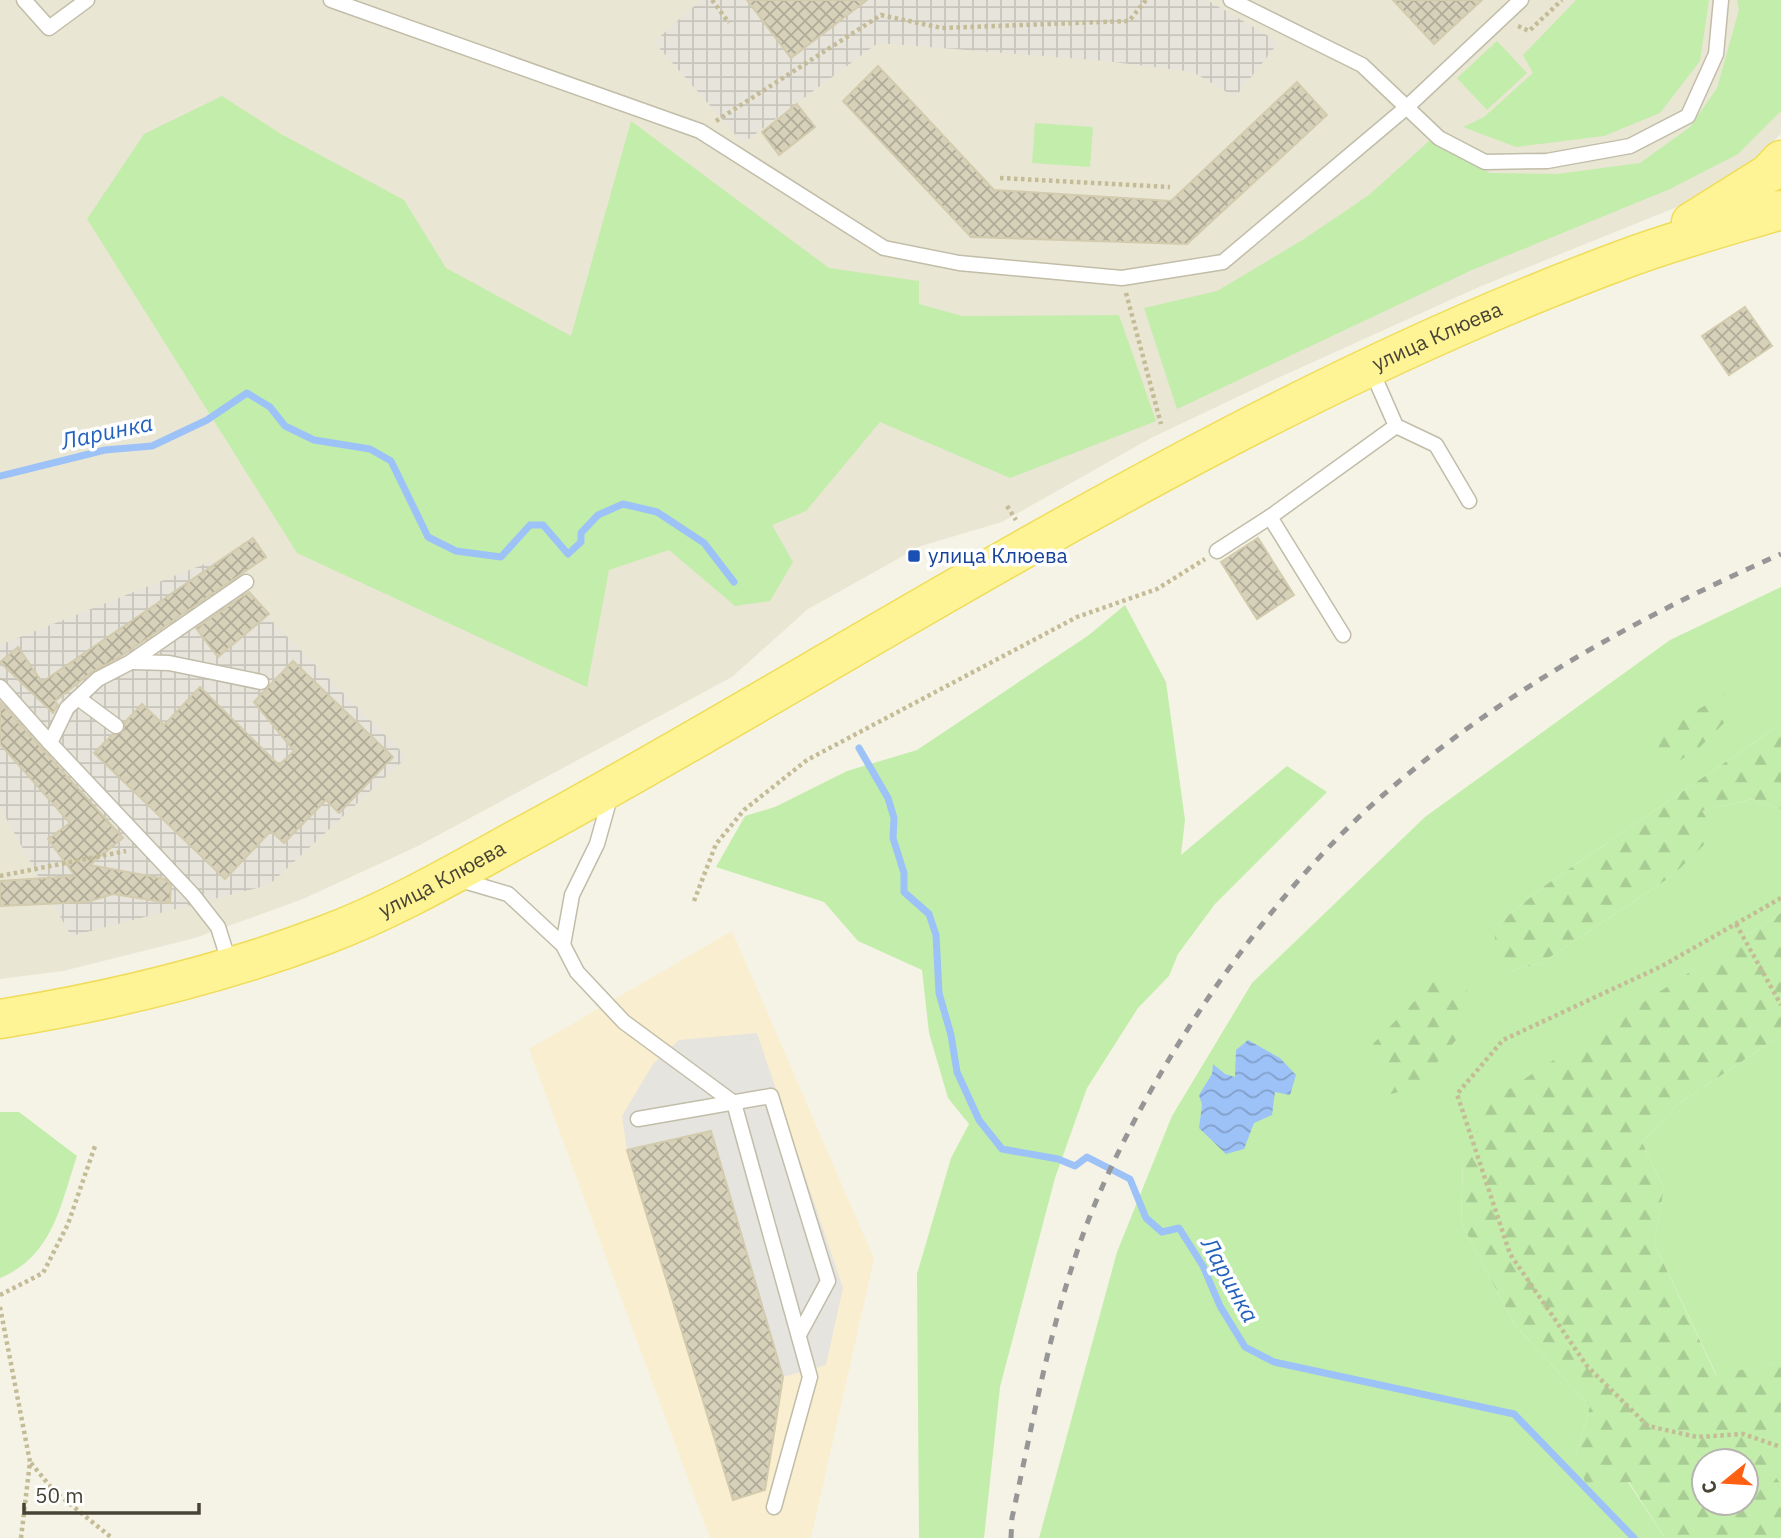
<svg xmlns="http://www.w3.org/2000/svg" width="1781" height="1538" font-family="'IBM Plex Sans',sans-serif">
	<style>
		.residential { fill: #e9e6d4 }
		.commercial { fill: #f9eecf }
		.industrial { fill: url(#industrial-grid) }
		.green { fill: #c3edab }
		.forest { fill: url(#forest-firs); fill-rule: evenodd }
		.parking { fill: #e5e4df }
		.water { fill: url(#water-waves) }
		.lines { fill: none; stroke-linecap: round; stroke-linejoin: round }
		.stream { stroke: #9dc2f7; stroke-width: 7 }
		.building { fill: url(#building-cross-hatch); stroke: #d3cbad; stroke-width: 2 }
		.lane-casing { stroke: #c1bda8; stroke-width: 17 }
		.primary-casing { stroke: #efdd5a; stroke-width: 41 }
		.path { stroke: #c4bc97; stroke-width: 4.5; stroke-dasharray: 3.5 3.5; stroke-linecap: butt }
		.lane { stroke: #fff; stroke-width: 14 }
		.primary { stroke: #fff495; stroke-width: 38 }
		.rail { stroke: #969696; stroke-width: 5; stroke-dasharray: 9 9; stroke-linecap: butt }
		.transit-dot { fill: #1a4fb4; stroke: #fff; stroke-width: 2.5 }
		.labels { text-anchor: middle; stroke-width: 7; stroke-linejoin: round; paint-order: stroke }
		.street-label { font-size: 21px; fill: #484435; stroke: #fff }
		.transit-label { font-size: 21px; fill: #164399; stroke: #fff; text-anchor: start }
		.water-label { font-size: 23px; font-style: italic; fill: #2361bf; stroke: #fff }
	</style>
	<defs>
		<pattern id="industrial-grid" width="8" height="8" patternUnits="userSpaceOnUse" patternTransform="scale(1.75)"><rect width="8" height="8" fill="#e7e4db"/><path d="M0 4h8M4 0v8" fill="none" stroke="#c8c5bd"/></pattern>
		<pattern id="forest-firs" width="22" height="20" patternUnits="userSpaceOnUse" patternTransform="scale(1.75)"><rect width="22" height="20" fill="#c3edab"/><path d="M5 1l3.5 6h-7zM16 11l3.5 6h-7z" fill="#a9cc94"/></pattern>
		<pattern id="water-waves" width="16" height="10" patternUnits="userSpaceOnUse" patternTransform="scale(1.75)"><rect width="16" height="10" fill="#9dc2f7"/><path d="M0 5q4-4 8 0t8 0" fill="none" stroke="#829fc9"/></pattern>
		<pattern id="building-cross-hatch" width="8" height="8" patternUnits="userSpaceOnUse" patternTransform="scale(1.75)"><rect width="8" height="8" fill="#d7d1ba"/><path d="M0 0l8 8M0 8l8-8" fill="none" stroke="#b0ab98"/></pattern>
	</defs>
	<rect width="100%" height="100%" fill="#f5f3e6"/>
	<path class="residential" d="M0,0H1781V134L1732,179L1677,207L1479,287L1269,382L1151,438L1002,522L921,546L808,609L732,677L418,846L303,899L195,938L63,971L0,979Z"/>
	<path class="commercial" d="M732,931L874,1259L811,1538H710L529,1049Z"/>
	<g class="industrial">
		<path d="M701,0H1207L1279,42L1235,97L1193,72L1106,61L878,43L743,143L654,42Z"/>
		<path d="M212,561L407,757L269,885L71,936L0,807V645Z"/>
	</g>
	<g class="green">
		<path d="M1576,0H1709L1700,61L1660,113L1604,136L1516,147L1463,127L1484,117L1533,73L1523,55Z"/>
		<path d="M1737,0H1781V111L1738,154L1670,189L1472,270L1177,409L1144,308L1217,291L1304,239L1369,195L1429,141L1490,173L1557,174L1640,163L1690,127L1717,88L1739,10Z"/>
		<path d="M1497,41L1527,73L1487,110L1457,78Z"/>
		<path d="M222,96L281,134L404,200L446,268L571,336L631,121L829,268L919,281V304L962,316L1119,315L1156,421L1010,478L880,422L806,511L772,525L793,562L770,601L735,606L669,550L609,570L587,687L297,553L87,219L144,134Z"/>
		<path d="M1035,123L1093,127L1090,167L1032,163Z"/>
		<path d="M1781,587V724L1547,884L1494,927L1511,971L1541,963L1672,876L1702,811L1752,799L1781,809V913L1652,997L1463,1161L1461,1222L1514,1324L1590,1406L1576,1457L1628,1482L1665,1538H1039L1117,1252L1172,1116L1252,983L1425,817L1670,640Z"/>
		<path d="M1125,605L1166,682L1185,820L1181,855L1287,766L1327,792L1215,904L1178,954L1169,976L1138,1008L1087,1088L1055,1178L1000,1387L984,1538H919L917,1274L951,1158L969,1124L948,1098L929,1033L922,970L858,941L824,902L716,867L745,816L775,807L847,771L917,750L1089,635Z"/>
		<path d="M1781,1035V1362L1717,1376L1654,1243L1664,1189L1642,1142L1677,1105Z"/>
		<path d="M0,1112H19L77,1156C60,1206 53,1256 0,1278Z"/>
		<path d="M1781,1415V1485L1755,1445Z"/>
	</g>
	<g class="forest">
		<path d="M1725,694L1730,717L1697,750L1675,763L1655,758L1664,729Z"/>
		<path d="M1781,724V809L1752,799L1702,811L1716,833L1672,876L1541,963L1511,971L1496,952L1494,927L1547,884Z"/>
		<path d="M1781,913V1035L1677,1105L1642,1142L1664,1189L1654,1243L1716,1375L1781,1362V1415L1756,1445L1781,1485V1538H1665L1629,1482L1587,1487L1576,1457L1590,1406L1514,1324L1461,1222L1463,1161L1492,1100ZM1704,1461H1746V1503H1704Z"/>
		<path d="M1436,979L1468,985L1456,1040L1417,1087L1391,1094L1373,1044Z"/>
	</g>
	<path class="parking" d="M757,1033L843,1288L826,1365L783,1377L711,1131L627,1150L622,1116L653,1064L679,1040Z"/>
	<path class="water" d="M1248,1040L1280,1058L1296,1075L1290,1095L1275,1092L1272,1115L1254,1123L1244,1149L1226,1154L1199,1128L1202,1105L1199,1095L1212,1074L1213,1064L1225,1074L1235,1077L1236,1050Z"/>
	<g class="lines">
		<g class="stream">
			<path d="M0,476L105,450L152,446L207,420L247,393L270,407L285,426L314,440L370,449L391,461L428,537L456,551L501,557L530,525H543L568,554L581,542V533L598,515L623,504L657,512L704,543L734,582"/>
			<path d="M859,748L888,798L894,818L893,838L904,873V892L929,914L936,935L939,993L951,1035L957,1072L979,1120L1002,1149L1058,1159L1075,1166L1087,1157L1130,1179L1146,1218L1162,1232L1179,1228L1203,1266L1220,1306L1245,1347L1274,1362L1514,1414L1634,1538"/>
		</g>
	</g>
	<g class="building">
		<path d="M747,0H867L791,58Z"/>
		<path d="M1393,0H1482L1434,44Z"/>
		<path d="M878,66L994,190L1171,201L1297,82L1327,115L1187,244L971,237L843,101Z"/>
		<path d="M797,104L815,127L779,155L762,132Z"/>
		<path d="M1745,307L1772,346L1729,375L1702,336Z"/>
		<path d="M253,538L266,557L120,657L92,672L55,701L58,705L53,713L0,662L18,647L42,682Z"/>
		<path d="M1258,538L1294,595L1257,619L1221,562Z"/>
		<path d="M249,592L269,614L218,657L196,628Z"/>
		<path d="M293,661L393,757L339,813L326,800L284,843L271,831L225,879L94,753L112,735L123,732L125,722L142,704L164,725L200,687L279,765L294,751L254,702Z"/>
		<path d="M0,702L123,838L90,865L165,879L171,885L170,903L113,894L87,902L0,906V881L75,876L48,839L70,823L0,744Z"/>
		<path d="M711,1131L783,1377L765,1490L733,1500L627,1150Z"/>
	</g>
	<g class="lines">
		<defs>
			<g id="lane">
				<path d="M24,0L49,28L87,0"/>
				<path d="M331,0L700,131L884,248L959,263L1122,278L1223,262L1407,107L1521,0"/>
				<path d="M1231,0L1362,65L1439,138L1485,162L1547,161L1630,146L1688,116L1716,54L1721,0"/>
				<path d="M1370,367L1396,426L1436,445L1469,501"/>
				<path d="M1217,551L1270,517"/>
				<path d="M1343,635L1270,517L1396,426"/>
				<path d="M132,662L169,663L261,682"/>
				<path d="M0,687L50,743"/>
				<path d="M78,698L116,726"/>
				<path d="M457,879L508,894L563,945L577,972L624,1022L734,1103L810,1377L774,1507"/>
				<path d="M563,945L572,895L597,844L611,794"/>
				<path d="M230,965L218,927L193,895L50,743L67,708L98,679L129,663L246,582"/>
				<path d="M638,1119L771,1096L828,1281L800,1333"/>
			</g>
			<g id="primary">
				<path d="M1691,222L1769,173L1781,160"/>
				<path id="s1" d="M0,1019C111,1001 220,975 325,935C392,910 457,872 519,838C658,763 794,681 931,602C1156,472 1385,347 1630,257C1679,239 1731,225 1781,210"/>
			</g>
		</defs>
		<use href="#lane" class="lane-casing"/>
		<use href="#primary" class="primary-casing"/>
		<g class="path">
			<path d="M712,0L729,23"/>
			<path d="M1518,26L1529,31L1562,0"/>
			<path d="M716,121L881,15L942,28L1129,21L1146,0"/>
			<path d="M1000,178L1170,187"/>
			<path d="M1126,293L1161,424"/>
			<path d="M1007,506L1016,520"/>
			<path d="M0,876L126,851"/>
			<path d="M1781,898L1662,966L1503,1040L1457,1094L1510,1254L1587,1366L1648,1426L1697,1437L1743,1434L1781,1447"/>
			<path d="M694,901L716,844L744,810L807,760L1077,617L1157,589L1205,559"/>
			<path d="M1736,924L1781,1005"/>
			<path d="M0,1295L43,1273L68,1224L95,1146"/>
			<path d="M0,1307L30,1462L21,1538"/>
			<path d="M31,1463L54,1491L112,1538"/>
		</g>
		<use href="#lane" class="lane"/>
		<use href="#primary" class="primary"/>
		<path class="rail" d="M1011,1538L1012,1518C1034,1417 1052,1313 1090,1216C1148,1071 1264,899 1382,796C1500,693 1638,617 1781,554"/>
	</g>
	<rect class="transit-dot" x="907" y="549" width="14" height="14" rx="3.5"/>
	<g class="labels">
		<g class="street-label">
			<text dy="7" stroke="none"><textPath href="#s1" startOffset="1600">улица Клюева</textPath></text>
			<text dy="7" stroke="none"><textPath href="#s1" startOffset="466">улица Клюева</textPath></text>
		</g>
		<g class="transit-label">
			<text x="928" y="563">улица Клюева</text>
		</g>
		<g class="water-label">
			<text transform="translate(107 432) rotate(-12)" y="8">Ларинка</text>
			<text transform="translate(1230 1280) rotate(61)" y="8">Ларинка</text>
		</g>
	</g>
	<g transform="translate(1725 1482) rotate(252)"><circle r="33" fill="#ffffff" stroke="#b6b4ae" stroke-width="2"/>
	<path d="M0-5L12 26L0 18L-12 26Z" fill="#ff6013"/>
	<text y="-10" font-size="19" font-weight="bold" text-anchor="middle" fill="#484435">С</text>
	</g>
	<path d="M24 1503v10h175v-10" fill="none" stroke="#484435" stroke-width="3.5"/>
	<text x="35" y="1503" font-size="21" fill="#484435" stroke="#ffffff" stroke-width="5" paint-order="stroke">50 m</text>
</svg>
